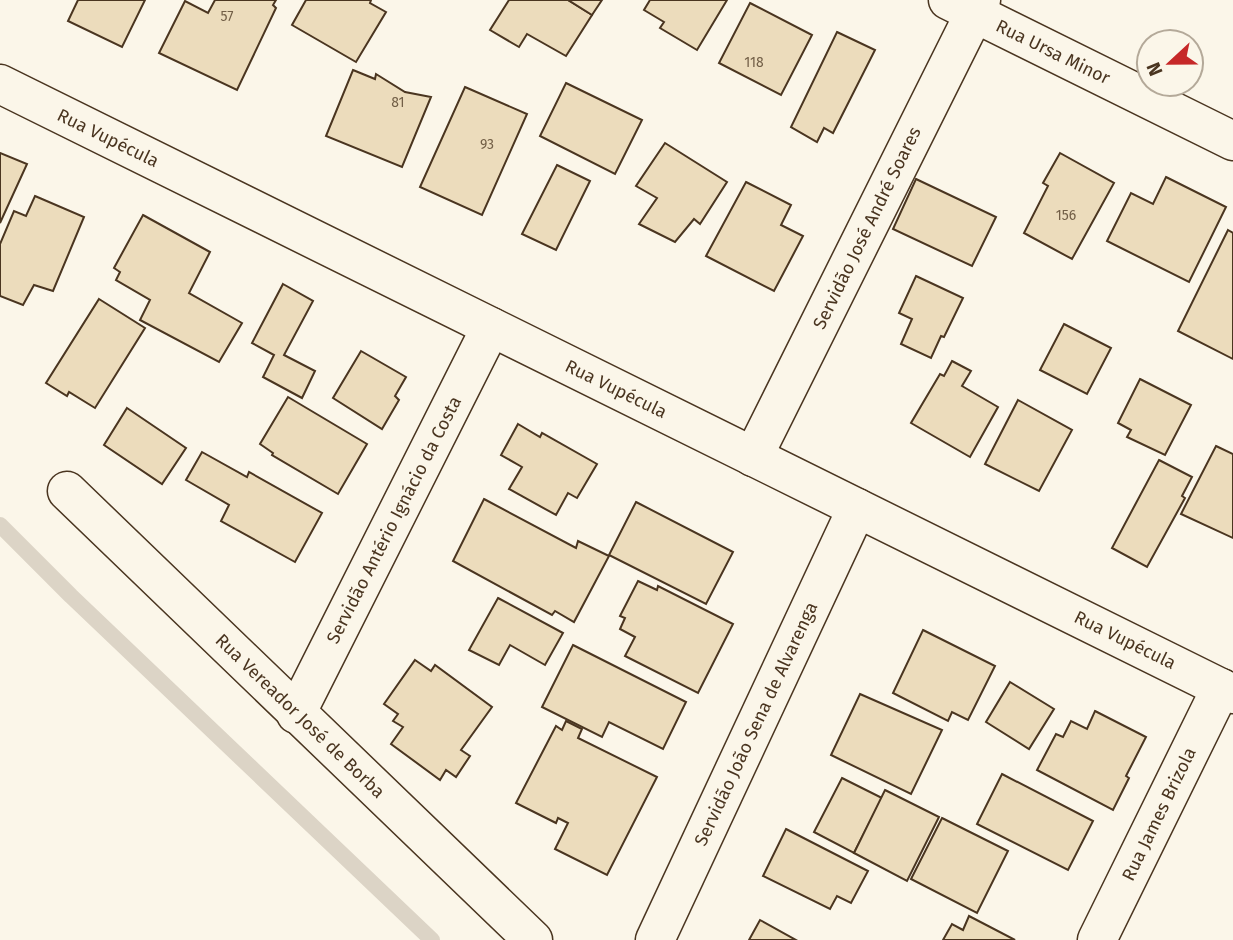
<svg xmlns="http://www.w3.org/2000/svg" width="1233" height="940" font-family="'Fira Sans',sans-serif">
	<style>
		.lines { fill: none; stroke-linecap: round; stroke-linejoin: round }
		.stream { stroke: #dcd4c6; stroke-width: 16 }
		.building { fill: #ecdcbc; stroke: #4a3520; stroke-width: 2 }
		.minor-casing { stroke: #4a3520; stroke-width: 41 }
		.tertiary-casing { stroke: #4a3520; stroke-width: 41 }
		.minor { stroke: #fbf6e9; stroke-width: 38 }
		.tertiary { stroke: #fbf6e9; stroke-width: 38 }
		.labels { text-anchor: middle; stroke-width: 5; stroke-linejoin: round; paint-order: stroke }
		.number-label { font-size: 14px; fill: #725f47 }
		.street-label { font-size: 18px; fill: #4a3520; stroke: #fbf6e9 }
	</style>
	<rect width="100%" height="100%" fill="#fbf6e9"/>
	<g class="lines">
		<path class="stream" d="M0,525L71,596L432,940"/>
	</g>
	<g class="building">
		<path d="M78,0H145L122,47L68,21Z"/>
		<path d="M215,0H276L273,5L276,8L237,90L159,53L185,1L208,13Z"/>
		<path d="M306,0H371L370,3L386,12L356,62L292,25Z"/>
		<path d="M509,0H568L592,15L566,56L527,34L519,47L490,30Z"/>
		<path d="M568,0H602L592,15Z"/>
		<path d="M650,0H727L697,50L660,28L664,22L644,10Z"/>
		<path d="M750,3L812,35L781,95L719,63Z"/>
		<path d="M837,32L875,50L833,133L824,128L817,142L791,127Z"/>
		<path d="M353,70L375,79L376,74L405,92L431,97L402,167L326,136Z"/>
		<path d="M566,83L642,120L615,174L540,136Z"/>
		<path d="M465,87L527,114L482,215L420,187Z"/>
		<path d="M665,143L727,182L700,224L694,219L675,242L639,224L657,198L636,186Z"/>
		<path d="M0,153L27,164L0,223Z"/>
		<path d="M1060,153L1114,183L1072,259L1024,233L1048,186L1043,183Z"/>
		<path d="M557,165L590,181L556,250L522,234Z"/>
		<path d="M1166,177L1226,207L1189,282L1107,241L1131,193L1153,204Z"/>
		<path d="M916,179L996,217L972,266L893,229Z"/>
		<path d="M746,182L791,205L781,225L803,236L774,291L706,256Z"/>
		<path d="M35,196L84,217L53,291L34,285L23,305L0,296V244L14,211L26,216Z"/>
		<path d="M143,215L210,252L189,293L242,323L219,362L140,320L150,300L116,280L120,272L114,268Z"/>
		<path d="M1228,230L1233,233V359L1178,331Z"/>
		<path d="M916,276L963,298L944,337L941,336L931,358L901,344L912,319L899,313Z"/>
		<path d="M283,284L313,301L284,355L315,371L302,398L263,377L274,355L252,343Z"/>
		<path d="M99,299L145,328L95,408L69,392L67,396L46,383Z"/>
		<path d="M1064,324L1111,348L1087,394L1040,370Z"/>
		<path d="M361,351L406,377L395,396L399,400L382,429L333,398Z"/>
		<path d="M952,361L971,371L962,386L998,407L970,457L911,423L940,374L944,376Z"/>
		<path d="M1140,379L1191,405L1165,455L1127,437L1131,430L1118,423Z"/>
		<path d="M288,397L367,444L338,494L272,455L273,453L260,444Z"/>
		<path d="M1018,400L1072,430L1039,491L985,464Z"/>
		<path d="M127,408L186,448L162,484L104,445Z"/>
		<path d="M518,424L540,437L542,433L597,464L577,498L568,493L556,515L509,489L522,467L501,455Z"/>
		<path d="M1216,446L1233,454V538L1181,514Z"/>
		<path d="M202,452L247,477L249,472L322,513L295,562L221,521L229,505L186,480Z"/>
		<path d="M1159,460L1192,477L1182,496L1185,498L1147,567L1112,548Z"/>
		<path d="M484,499L576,548L578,541L609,556L574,622L555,611L552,615L453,561Z"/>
		<path d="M636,502L733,552L706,604L609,555Z"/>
		<path d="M638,581L657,590L658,586L733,624L698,693L625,656L635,637L620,629L625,618L620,616Z"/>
		<path d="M498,598L563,633L545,665L510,645L499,665L469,650Z"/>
		<path d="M923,630L995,666L968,720L952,712L948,721L893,693Z"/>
		<path d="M573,645L686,702L663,749L609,722L602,737L542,707Z"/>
		<path d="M415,660L431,671L435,665L492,707L461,750L470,756L456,777L446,770L440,780L391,744L403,727L393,721L398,714L384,704Z"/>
		<path d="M1010,682L1054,709L1029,749L986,722Z"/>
		<path d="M860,694L942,730L911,794L831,755Z"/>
		<path d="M1095,711L1146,737L1126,776L1129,778L1113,810L1037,770L1056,734L1063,737L1071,721L1087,729Z"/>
		<path d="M566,721L582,729L578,738L657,777L607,875L555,849L568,823L558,818L556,823L516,803L556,726L562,730Z"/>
		<path d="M1002,774L1093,821L1068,870L977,824Z"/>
		<path d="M842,778L882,798L854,853L814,832Z"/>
		<path d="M885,790L939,817L907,881L854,853Z"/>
		<path d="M942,818L1008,851L977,913L911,879Z"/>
		<path d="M786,829L868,871L851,903L837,896L830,909L763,876Z"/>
		<path d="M969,916L1015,940H943L952,924L963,930Z"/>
		<path d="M760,920L796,940H749Z"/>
	</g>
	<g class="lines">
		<defs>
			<g id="minor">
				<path d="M948,0L1233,141"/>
				<path d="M753,457L981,0"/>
				<path d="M67,491L533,940"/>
				<path d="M296,714L491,327"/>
				<path d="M655,940L857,508"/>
				<path d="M1097,940L1221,688"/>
			</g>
			<path id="tertiary" d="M0,84L1233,694"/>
		</defs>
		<use href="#minor" class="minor-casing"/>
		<use href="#tertiary" class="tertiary-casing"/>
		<use href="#minor" class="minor"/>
		<use href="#tertiary" class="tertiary"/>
	</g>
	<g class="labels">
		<g class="number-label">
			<text x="227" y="21">57</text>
			<text x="754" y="67">118</text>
			<text x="398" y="107">81</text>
			<text x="487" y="149">93</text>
			<text x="1066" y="220">156</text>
		</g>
		<g class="street-label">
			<text transform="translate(1053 52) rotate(26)" y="6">Rua Ursa Minor</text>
			<text transform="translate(108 138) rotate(26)" y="6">Rua Vupécula</text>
			<text transform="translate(867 228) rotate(-64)" y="6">Servidão José André Soares</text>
			<text transform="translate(616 389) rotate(26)" y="6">Rua Vupécula</text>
			<text transform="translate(394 520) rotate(-63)" y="6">Servidão Antério Ignácio da Costa</text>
			<text transform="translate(1125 640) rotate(26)" y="6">Rua Vupécula</text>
			<text transform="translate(300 716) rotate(44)" y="6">Rua Vereador José de Borba</text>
			<text transform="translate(756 724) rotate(-65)" y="6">Servidão João Sena de Alvarenga</text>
			<text transform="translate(1159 814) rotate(-64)" y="6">Rua James Brizola</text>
		</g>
	</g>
	<g transform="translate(1170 63) rotate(248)"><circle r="33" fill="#fbf6e9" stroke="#b4a999" stroke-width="2"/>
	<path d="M0-5L12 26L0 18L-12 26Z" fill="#c62828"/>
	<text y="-10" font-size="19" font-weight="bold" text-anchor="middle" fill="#4a3520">N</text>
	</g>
</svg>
